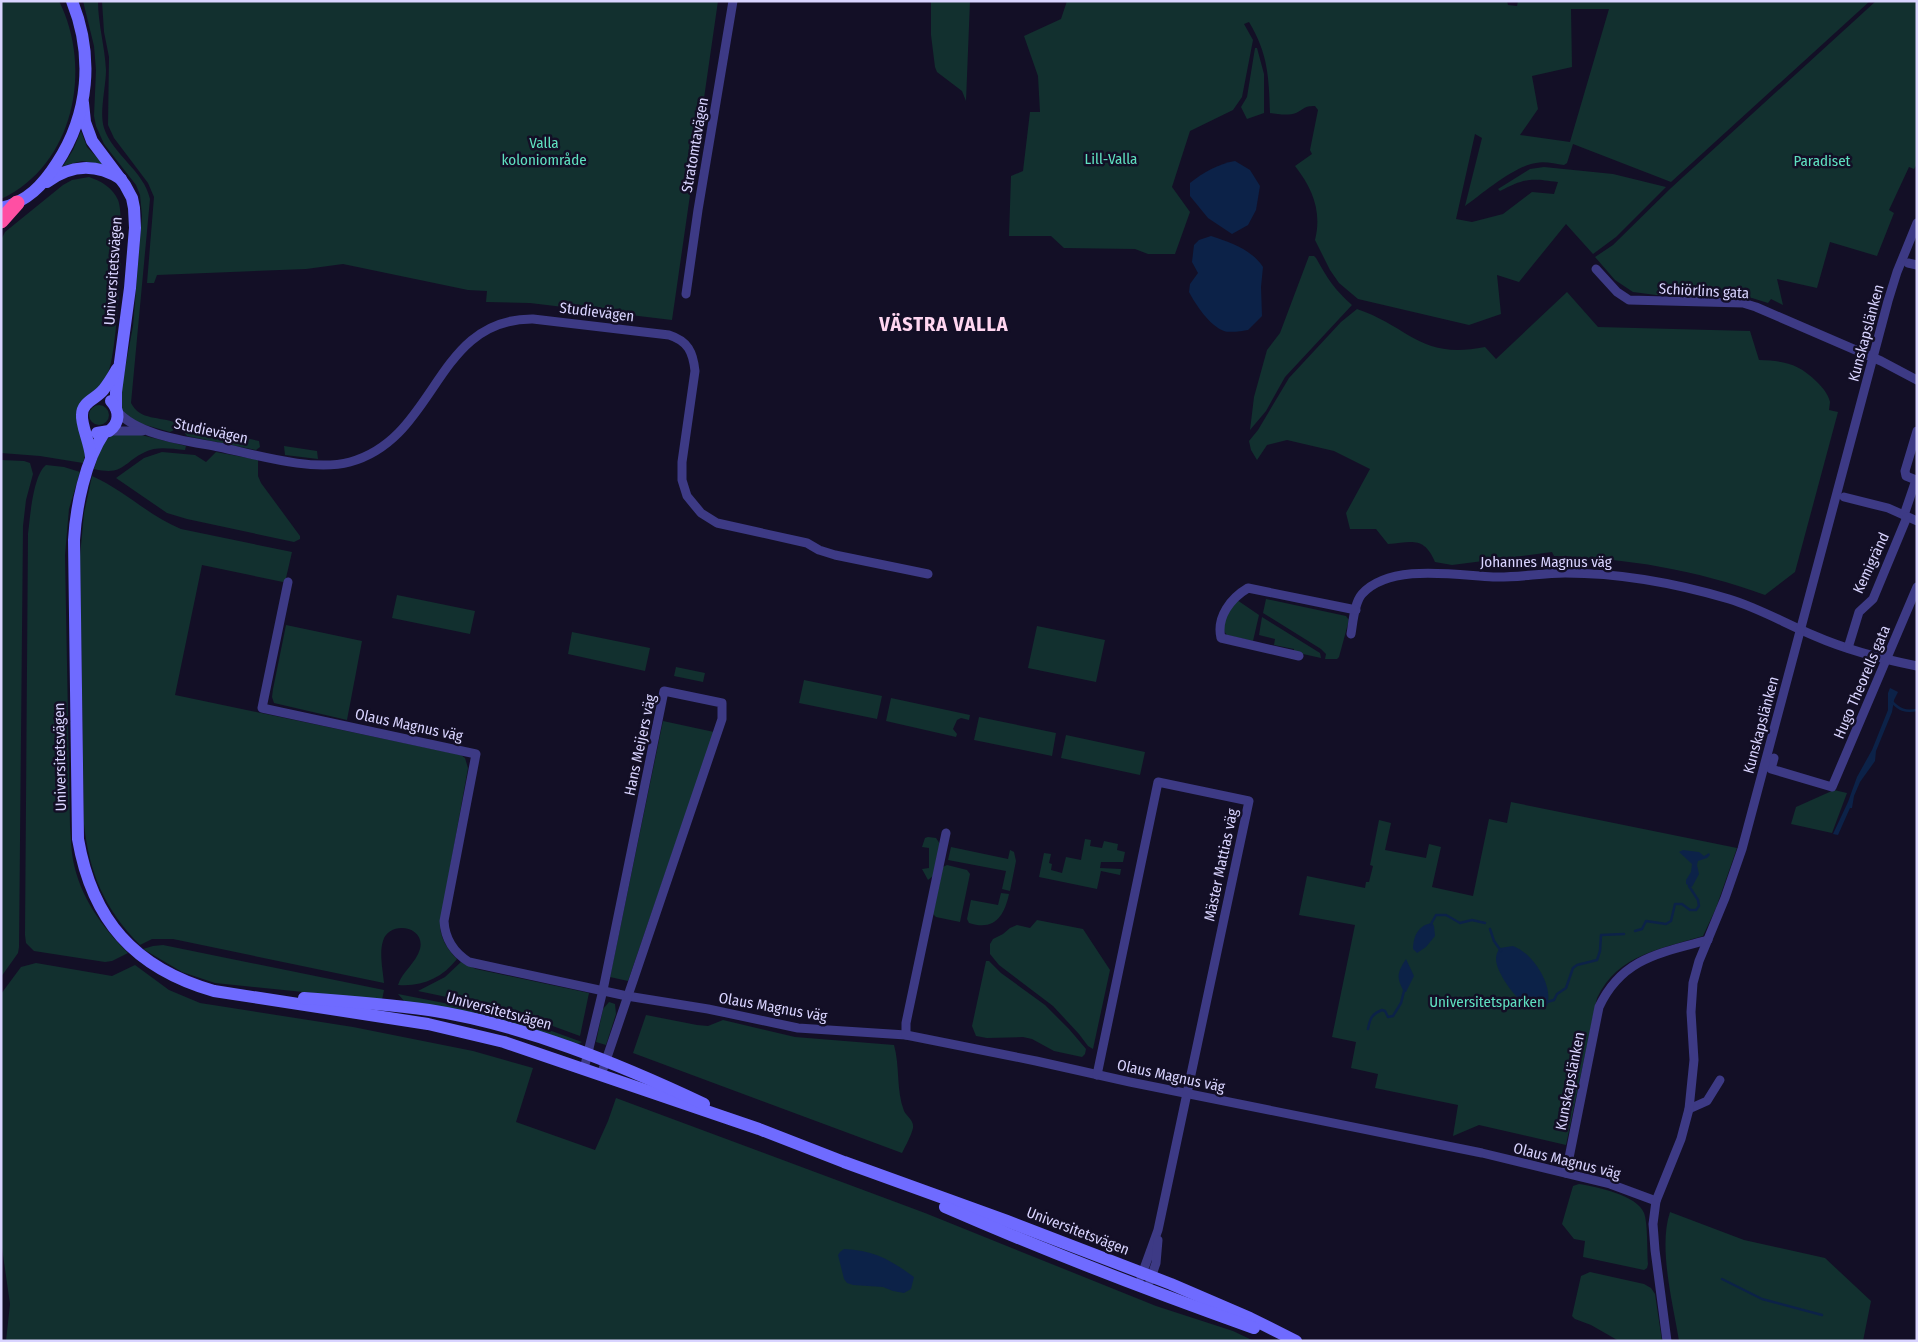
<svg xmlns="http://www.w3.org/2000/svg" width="1918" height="1342" font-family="'Fira Sans Condensed',sans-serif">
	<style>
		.green { fill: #12302f; fill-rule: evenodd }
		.water { fill: #0c2248 }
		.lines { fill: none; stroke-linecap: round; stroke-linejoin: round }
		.stream { stroke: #0c2248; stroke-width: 2.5 }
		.minor { stroke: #3d3a85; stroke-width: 9 }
		.secondary { stroke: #6f6bff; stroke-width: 12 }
		.motorway { stroke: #ff4fa3; stroke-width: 15 }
		.labels { text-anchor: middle; stroke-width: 5; stroke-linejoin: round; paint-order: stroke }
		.park-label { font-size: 15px; fill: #5fe0c0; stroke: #130f26 }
		.street-label { font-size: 15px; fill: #d9d4ff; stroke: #130f26 }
		.district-label { font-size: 20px; font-weight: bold; letter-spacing: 1px; fill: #ffd6f0; stroke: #130f26 }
	</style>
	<rect width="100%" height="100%" fill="#130f26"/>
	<g class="green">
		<path d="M1,1H59C93,69 74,165 1,199Z"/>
		<path d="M83,1H98C98,24 105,47 106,70C106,87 99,112 104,128C113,155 144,171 150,199L131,403C140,421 160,416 176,423V429L170,432L135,422L121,410L122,385L133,326L142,216L140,195L136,185L104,144L96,126L94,116L96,70L94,46Z"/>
		<path d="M102,1H718L672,320L530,303L486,302L487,291L468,290L343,264L306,269L157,275L154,283H147L154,197L148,183L114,138L108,125L109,57L104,32Z"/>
		<path d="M931,1H970L966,101L962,91L937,72L935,67L931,35Z"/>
		<path d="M1067,1H1507L1508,5L1517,6L1518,1H1870L1671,182L1573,144L1567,163L1564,165C1555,164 1545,161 1536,163C1514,166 1483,193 1465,206L1482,138L1475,134L1456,219L1472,222L1503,214L1532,192L1554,194L1558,182C1530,178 1525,178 1500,191L1498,189L1530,169L1544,167L1613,174L1666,187L1616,237L1593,254L1566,224L1519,282L1497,275L1501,314L1469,325L1358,299L1339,283L1330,270L1315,240C1322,212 1313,189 1295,166L1312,154L1310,150L1318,110L1315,106C1303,106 1305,109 1296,113C1288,116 1278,114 1270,113C1269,78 1268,53 1249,22L1244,24L1253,40L1242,97L1233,110L1190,131L1172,187L1190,212L1175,254H1148L1135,249L1064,248L1051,236H1009L1011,176L1023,171L1030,112H1040L1038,76L1024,36L1061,19ZM1571,9H1609L1570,142L1520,135L1538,109L1532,76L1572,67Z"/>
		<path d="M1876,1H1917V164L1914,169L1909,167L1889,210L1894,213L1877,256L1830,242L1817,288L1777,279L1783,305L1771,299L1768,303L1752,298L1739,297L1656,295L1633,292L1615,280L1595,257L1613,245L1671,188Z"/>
		<path d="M1255,48H1257L1264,74V113L1247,119L1241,107L1247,97Z"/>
		<path d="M81,131L87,147L104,165L82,161L63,166L73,150Z"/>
		<path d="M89,177C101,181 113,188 118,200C126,218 117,350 109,370C103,385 97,389 85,398V456L83,463L40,456L1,453V240L5,232L63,185L72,180Z"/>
		<path d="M1309,256H1314L1316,258C1328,279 1334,289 1352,305L1285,377L1266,411L1250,430L1254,397L1267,350L1280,333Z"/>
		<path d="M1567,292L1598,327L1750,331L1759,360C1784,361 1798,363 1817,382C1823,388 1828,394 1830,402L1829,410L1838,412L1795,572L1765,595C1697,570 1626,558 1554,556L1552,552L1452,565L1435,562C1424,536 1412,542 1388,544L1376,529H1350L1346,513L1370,469L1334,451L1287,440L1267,445L1257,460L1251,450L1249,441L1258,430L1289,378L1341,322L1357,309C1410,327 1420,360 1485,347L1496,359Z"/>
		<circle cx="99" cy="415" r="10"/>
		<path d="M184,425L259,441L260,447L256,450L187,436L184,432Z"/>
		<path d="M115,434H137L186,446L185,450C171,449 157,446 145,452C122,463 124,476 94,469C99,455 101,440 115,434Z"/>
		<path d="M284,446L317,451L318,459L285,455Z"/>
		<path d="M162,452L195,455L206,462L216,452L258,460V476L261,483L300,536V539L294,542L187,519L167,513L116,478L144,458Z"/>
		<path d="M1,460L24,461L30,463L33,474L26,500L23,526L19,947L18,953L1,977Z"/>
		<path d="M46,465L64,467L80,472L69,509L65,555L70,826C71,837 71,849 73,860C80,897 102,927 128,953L112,961L105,962L34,951L26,943L25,935L28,534C30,518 33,475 46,465Z"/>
		<path d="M92,476C124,490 149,516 181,529L292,552L286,578L283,582L202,565L175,695L461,755L465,758L468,768L440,924C440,938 447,949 457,959C442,978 422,987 398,985C402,972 416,963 420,949C426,926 389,920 383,941C379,953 383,971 384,983L173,939H152L140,945C105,910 89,873 84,824L80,556L84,513Z"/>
		<path d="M397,595L475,611L470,634L392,618Z"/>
		<path d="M1266,599L1346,616L1349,620L1339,657L1337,659H1325L1326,654L1321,649L1263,613Z"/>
		<path d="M1237,600L1259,615L1253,641L1227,635C1217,624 1229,610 1237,600Z"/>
		<path d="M1262,617L1320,653L1321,658L1294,652V649L1274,645L1275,639L1259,635Z"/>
		<path d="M286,625L362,641L347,720L274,703L272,697L273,689Z"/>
		<path d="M1037,626L1105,640L1096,682L1028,668Z"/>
		<path d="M572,632L650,648L645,671L568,654Z"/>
		<path d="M676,667L705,673L703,682L674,676Z"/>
		<path d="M804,680L882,696L877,719L799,703Z"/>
		<path d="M891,698L970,715L969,720L961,718L957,720L953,729L957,734L956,737L886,721Z"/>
		<path d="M979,717L1056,733L1052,756L974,740Z"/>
		<path d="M663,721L714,732L628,981L610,977Z"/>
		<path d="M1066,735L1145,752L1140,775L1061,758Z"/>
		<path d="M1834,790L1847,793L1832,833L1791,824L1796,807Z"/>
		<path d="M1511,802L1737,848L1716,908L1703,936C1661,949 1618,954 1597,998L1566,1145L1479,1125L1453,1136L1458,1105L1375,1088L1378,1074L1351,1068L1356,1042L1332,1037L1355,925L1299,915L1307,876L1365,888L1366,882H1369L1373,866L1370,865L1379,820L1391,823L1385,850L1426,858L1429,844L1441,847L1432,887L1473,896L1489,819L1507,823Z"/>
		<path d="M928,837L936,838L940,844L933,876L928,880L922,869L929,868V848L922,847L925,838Z"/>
		<path d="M1085,839L1091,840L1090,846L1102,848L1104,841L1118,844L1117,850L1125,852L1123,862H1101L1100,868L1121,869L1120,875L1101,871L1097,889L1039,877L1044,853L1051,854L1049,863L1052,864L1051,870L1062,873L1066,857L1081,860Z"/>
		<path d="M951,847L1008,859L1010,850L1014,852L1016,861L1010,891L1002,889L1006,871L948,860Z"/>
		<path d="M947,865L967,870L970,874L960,922L936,917L933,914L943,867Z"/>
		<path d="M1001,893L1009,894C1004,917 994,931 969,923L967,919L971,900L998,905Z"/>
		<path d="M1037,920L1083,929L1110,970L1093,1049L1088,1046L1079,1034L1053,1006L999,965L990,954V944L993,939L1003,934L1010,928L1017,925L1030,928Z"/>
		<path d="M163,945L384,990L382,1000L215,983L182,972L143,949L153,946Z"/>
		<path d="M986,961H989L1001,973L1045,1005L1069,1029L1086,1049L1085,1054L1082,1057L1054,1051L1032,1039L1023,1037L987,1038L976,1036L972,1026Z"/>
		<path d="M461,962L476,969L589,993L580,1036L509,1010L418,991L445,977Z"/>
		<path d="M36,963L112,976L135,965L169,990L200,1003L353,1027L473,1051L533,1068L516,1122L595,1150L608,1121L616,1098L925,1213L1156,1306L1233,1331L1254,1341H6L10,1304L1,1241V994L21,967Z"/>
		<path d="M398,994L510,1016L582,1042L578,1044L405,1002Z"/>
		<path d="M609,1002L615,1004L616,1014L606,1045L596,1042L603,1009Z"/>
		<path d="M646,1015L697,1025L708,1026L723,1020L795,1037L894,1045C900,1066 896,1090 904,1111C907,1117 914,1120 913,1128C911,1136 906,1145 902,1153L633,1053Z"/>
		<path d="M1579,1184C1597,1187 1637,1195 1644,1213C1648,1223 1647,1252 1648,1264L1647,1268L1644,1270L1583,1257L1585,1241L1574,1239L1562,1224L1573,1186Z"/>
		<path d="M1670,1212L1744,1240L1825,1258L1871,1301L1863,1341H1679C1673,1303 1658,1248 1670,1212Z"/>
		<path d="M1590,1272L1644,1284L1651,1288L1655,1294L1662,1341H1619L1591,1325L1575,1319L1572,1316L1581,1276Z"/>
	</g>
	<g class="water">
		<path d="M1235,161L1250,170L1260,186L1256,210L1248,225L1232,234L1208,218L1190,196V183C1204,172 1218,164 1235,161Z"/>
		<path d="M1211,236C1230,242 1252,250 1263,267L1261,287L1262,316L1248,330C1242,331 1230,333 1224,331C1209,325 1196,305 1189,292L1190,284L1198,273L1192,262L1194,245L1199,240Z"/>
		<path d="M1890,688L1898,692L1894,700L1892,712L1876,751L1875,761L1860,782L1854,796L1852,808H1850L1838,835L1833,834L1848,802L1857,777L1872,750L1888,710V693Z"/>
		<path d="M1683,850L1699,852L1704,856L1709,853L1710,855L1707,858L1698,861L1697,865L1699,874L1692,887L1686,884V880L1691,872L1692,864L1679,852Z"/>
		<path d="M1432,923L1434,926L1435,936L1426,947L1417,953L1413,949C1413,937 1418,925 1432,923Z"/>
		<path d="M1513,946C1533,953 1554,986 1547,1006C1540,1008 1534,1008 1527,1005C1515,999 1496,972 1496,959C1496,955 1497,952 1500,948Z"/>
		<path d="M1406,959L1414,976L1406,992H1404C1396,977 1397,973 1406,959Z"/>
		<path d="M844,1249C873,1250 891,1260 914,1277L911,1289L904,1293L893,1291L883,1287L853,1285L847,1283L844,1279L838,1255L840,1252Z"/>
	</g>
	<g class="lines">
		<g class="stream">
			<path d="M1892,702C1900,710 1905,712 1917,710"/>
			<path d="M1431,924L1436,915H1446L1460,923L1472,920L1485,923"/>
			<path d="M1490,929L1494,941L1501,951"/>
			<path d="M1635,931L1642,929L1646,921L1666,924L1671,921L1675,904H1682L1690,910H1696L1699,906L1698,900L1689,886"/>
			<path d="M1547,1002L1554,1000L1557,994L1566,988L1573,968L1577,965L1597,960L1600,951L1601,935L1624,934"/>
			<path d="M1368,1029C1370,1018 1372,1014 1382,1010L1385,1011L1388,1017L1393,1016L1401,1003L1404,991"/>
			<path d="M1722,1279L1762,1299L1822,1315"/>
		</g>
		<g class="minor">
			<path d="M1908,263L1917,265"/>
			<path d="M1596,269L1617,292L1629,300L1743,303L1756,307L1881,361L1917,380"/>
			<path d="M686,294L698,210L733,1"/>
			<path d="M117,411C138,436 188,441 219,447C257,455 312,472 350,462C438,438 434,318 533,319L669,335C688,341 693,352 695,371L682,462V480L687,496L701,513L717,523L807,543L819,550L835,555L928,574"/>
			<path d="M109,431H142"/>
			<path d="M1844,497L1888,508L1917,521"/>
			<path d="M1904,515L1916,480L1906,476L1905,471L1917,431"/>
			<path d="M288,582L262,708L476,754L444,921C445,939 453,952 469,962L627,996L708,1009L798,1028L906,1035L1036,1061L1130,1082L1482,1153L1610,1184L1656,1201"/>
			<path d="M1351,634C1353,623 1354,603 1362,594C1390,563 1455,575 1493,577C1517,578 1541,573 1565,573C1621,573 1675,583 1729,599C1759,608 1786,624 1815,636C1847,650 1882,659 1917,666"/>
			<path d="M1848,648L1859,612L1873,599L1907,517"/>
			<path d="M1299,656L1221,638C1216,617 1231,598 1248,588L1356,610"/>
			<path d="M1774,758L1771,769L1832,787L1917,587"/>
			<path d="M906,1035V1023L946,833"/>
			<path d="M584,1069L603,990L664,691L722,703V719L601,1075"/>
			<path d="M1097,1075L1158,782L1249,801L1158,1230L1141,1277"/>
			<path d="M1689,1109L1707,1101L1720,1080"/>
			<path d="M1566,1173L1599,1007C1622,958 1660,953 1708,940"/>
			<path d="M1150,1281L1156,1263L1158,1240"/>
			<path d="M1667,1341L1655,1250L1653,1224L1656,1201L1681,1139L1689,1109L1694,1060L1691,1012L1693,983L1699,961L1725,898L1742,849L1888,301L1897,272L1917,223"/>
		</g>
		<g class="secondary">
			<path d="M83,103L85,122L92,141L125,185L132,198L134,208L135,228L130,288L116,392V408"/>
			<path d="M47,182C70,165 96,163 121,179"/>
			<path d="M1,208C27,202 43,185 57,163C89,114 94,56 72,1"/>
			<path d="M97,433L109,431C120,423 120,411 111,401"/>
			<path d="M104,433C85,461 76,507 74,540L78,839C92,920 134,968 214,991L428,1024L504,1042L759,1129L844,1162L1007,1221L1171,1284L1250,1318L1296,1341"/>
			<path d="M91,457C90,443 81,425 82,415C82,401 97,399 104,389C109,383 113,376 117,369"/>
			<path d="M304,998C346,1001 387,1004 429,1010C524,1025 617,1063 704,1104"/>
			<path d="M945,1207C1046,1251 1150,1291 1254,1328"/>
		</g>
		<path class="motorway" d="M1,221L17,203"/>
	</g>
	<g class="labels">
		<g class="park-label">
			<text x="544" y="148">Valla<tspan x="544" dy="17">koloniområde</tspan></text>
			<text x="1111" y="164">Lill-Valla</text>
			<text x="1822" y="166">Paradiset</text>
			<text x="1487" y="1007">Universitetsparken</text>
		</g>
		<g class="street-label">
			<text transform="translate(695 145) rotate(-80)" y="5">Stratomtavägen</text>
			<text transform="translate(113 271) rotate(-86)" y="5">Universitetsvägen</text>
			<text transform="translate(1704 291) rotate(3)" y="5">Schiörlins gata</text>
			<text transform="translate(597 312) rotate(7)" y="5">Studievägen</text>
			<text transform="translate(1866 333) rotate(-75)" y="5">Kunskapslänken</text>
			<text transform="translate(211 431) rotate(12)" y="5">Studievägen</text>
			<text x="1546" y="567">Johannes Magnus väg</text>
			<text transform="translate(1871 563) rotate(-65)" y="5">Kemigränd</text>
			<text transform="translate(1862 682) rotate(-67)" y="5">Hugo Theorells gata</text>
			<text transform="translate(409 725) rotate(12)" y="5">Olaus Magnus väg</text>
			<text transform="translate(1761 725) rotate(-75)" y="5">Kunskapslänken</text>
			<text transform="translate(640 745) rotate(-78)" y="5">Hans Meijers väg</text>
			<text transform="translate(60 757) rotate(-91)" y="5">Universitetsvägen</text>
			<text transform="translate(1221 865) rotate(-78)" y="5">Mäster Mattias väg</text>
			<text transform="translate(773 1007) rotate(10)" y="5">Olaus Magnus väg</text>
			<text transform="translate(499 1011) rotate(15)" y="5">Universitetsvägen</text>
			<text transform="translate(1171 1076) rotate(12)" y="5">Olaus Magnus väg</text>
			<text transform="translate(1570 1081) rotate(-79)" y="5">Kunskapslänken</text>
			<text transform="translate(1567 1161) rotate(14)" y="5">Olaus Magnus väg</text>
			<text transform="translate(1078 1231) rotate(21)" y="5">Universitetsvägen</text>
		</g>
		<g class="district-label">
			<text x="944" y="331">VÄSTRA VALLA</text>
		</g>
	</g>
	<rect width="1918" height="1342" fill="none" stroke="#d9d4ff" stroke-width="5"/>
</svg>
